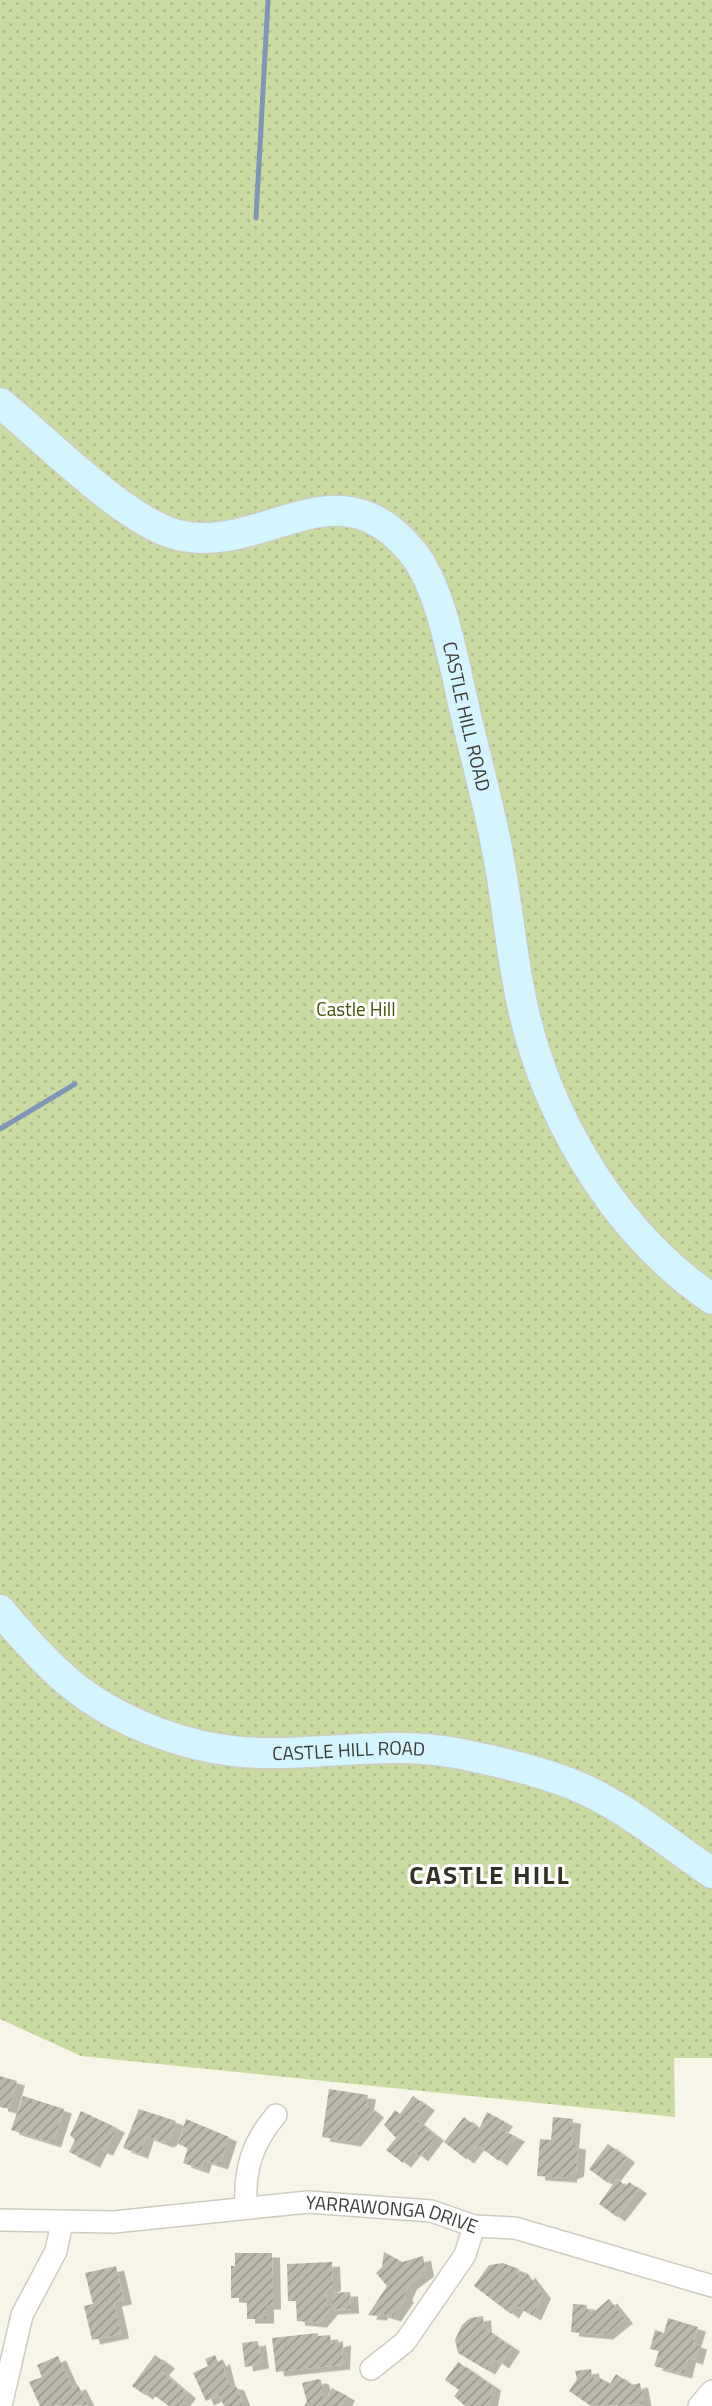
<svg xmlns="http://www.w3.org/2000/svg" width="712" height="2406" font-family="'Titillium Web',sans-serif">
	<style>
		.grass { fill: url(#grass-dots) }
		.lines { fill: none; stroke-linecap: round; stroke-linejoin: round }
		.stream { stroke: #7d96b9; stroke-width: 5 }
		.building { fill: url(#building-hatch); filter: url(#shadow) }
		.minor-casing { stroke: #ceccbf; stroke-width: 24 }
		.secondary-casing { stroke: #ceccbf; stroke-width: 33 }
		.minor { stroke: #fff; stroke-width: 21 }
		.secondary { stroke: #d4f4fe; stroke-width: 30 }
		.labels { text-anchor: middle; stroke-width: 6; stroke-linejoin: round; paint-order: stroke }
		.street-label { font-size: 19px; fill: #3d3c37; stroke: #fff }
		.park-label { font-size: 19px; fill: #425009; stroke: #fff }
		.district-label { font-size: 26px; font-weight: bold; letter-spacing: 2px; fill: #333126; stroke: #fff }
	</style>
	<defs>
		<pattern id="grass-dots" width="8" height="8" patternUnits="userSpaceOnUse" patternTransform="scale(1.75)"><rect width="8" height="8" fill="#cadba1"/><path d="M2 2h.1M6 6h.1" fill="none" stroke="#aebd8b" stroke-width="1.8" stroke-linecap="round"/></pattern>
		<pattern id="building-hatch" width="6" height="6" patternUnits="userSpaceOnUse" patternTransform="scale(1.75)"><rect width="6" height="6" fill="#bbb9ac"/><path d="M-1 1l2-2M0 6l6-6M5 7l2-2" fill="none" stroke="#99988d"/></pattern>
		<filter id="shadow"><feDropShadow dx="8" dy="4.5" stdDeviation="0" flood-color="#0004"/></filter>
	</defs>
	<rect width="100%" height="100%" fill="#f7f5e7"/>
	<path class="grass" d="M0,0H712V2058H674L675,2117L81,2056L0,2019Z"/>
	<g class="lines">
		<g class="stream">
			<path d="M256,218L268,0"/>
			<path d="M0,1129L75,1084"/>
		</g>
	</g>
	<g class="building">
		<path d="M0,2076L17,2081L9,2109L0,2107Z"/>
		<path d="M329,2089L368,2095L366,2105L376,2113L353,2142L322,2137Z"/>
		<path d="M23,2096L64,2109L53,2143L11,2130Z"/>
		<path d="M413,2096L427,2106L416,2120L436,2136L420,2157L413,2151L403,2163L386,2150L396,2138L384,2125L395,2110L400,2114Z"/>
		<path d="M139,2109L176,2121L169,2141L165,2143L146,2136L140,2154L123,2148Z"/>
		<path d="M81,2111L117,2128L105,2151L99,2149L92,2163L69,2152L75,2140L70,2135Z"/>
		<path d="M487,2112L505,2122L500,2129L517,2137L499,2161L477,2145L466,2159L444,2142L464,2117L479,2129Z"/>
		<path d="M553,2117L573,2119L571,2144L578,2145L576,2172L569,2175V2178L537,2176L540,2139L551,2140Z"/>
		<path d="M186,2119L229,2137L220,2165L204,2160L201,2169L183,2163L188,2148L178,2144Z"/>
		<path d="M608,2144L627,2158L608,2183L589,2169Z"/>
		<path d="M617,2179L626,2186L629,2182L639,2189L617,2217L599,2204Z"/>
		<path d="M384,2252L402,2262L423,2256L426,2272L409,2285L404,2296L406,2298L393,2317L380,2313L379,2316L368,2315L387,2286L376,2273L382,2267Z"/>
		<path d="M235,2253H272L273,2305H266V2319H247V2303H243V2298H231V2266H235Z"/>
		<path d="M332,2262L333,2286L326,2291L327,2306L332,2305V2293L350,2292L351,2309L330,2310L319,2323L297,2321L296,2301H288L287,2264Z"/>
		<path d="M503,2263L519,2269L517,2274L524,2278L527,2273L543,2294L533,2316L516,2306L511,2314L474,2286L489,2265Z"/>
		<path d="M116,2266L124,2300L114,2302L121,2334L92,2340L84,2306L93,2304L85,2273Z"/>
		<path d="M609,2299L625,2319L605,2335L571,2332L573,2304L587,2305V2310L595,2311Z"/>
		<path d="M483,2316L484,2328L512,2347L501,2364L494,2359L487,2370L458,2353L455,2340L462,2325L470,2318Z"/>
		<path d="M668,2318L698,2327L693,2343L699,2345L695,2360L688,2358L684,2374L654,2366L659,2351L650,2349L655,2330L664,2333Z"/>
		<path d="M318,2333V2336L330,2335L331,2344L343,2341L342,2365L276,2372L272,2338Z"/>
		<path d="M258,2341L261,2364L245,2367L242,2343Z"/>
		<path d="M155,2355L167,2364L161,2371L188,2394L179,2406H169L148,2391L145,2395L132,2386Z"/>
		<path d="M215,2355L218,2362L222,2360L228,2384L236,2386L243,2403L241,2406H224L219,2395L206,2401L193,2373L208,2366L205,2359Z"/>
		<path d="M58,2356L72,2387L78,2385L88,2405L40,2406L29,2382L42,2377L37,2365Z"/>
		<path d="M458,2362L493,2386L489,2406H465L454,2396L459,2390L445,2380Z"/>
		<path d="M591,2369L592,2377L595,2379L597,2376L610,2384L616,2374L632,2385L640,2383L644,2404L591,2406L569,2391L577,2379L575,2371Z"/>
		<path d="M318,2379L321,2380L323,2389H320L325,2401L332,2388L347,2396L342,2406H304L307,2402L302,2383Z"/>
	</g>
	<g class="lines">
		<defs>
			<g id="minor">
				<path d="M246,2207C244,2170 252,2143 276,2115"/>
				<path id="s1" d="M0,2220L114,2222L308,2202L431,2211L474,2226L515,2228L712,2286"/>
				<path d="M371,2369L405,2342L465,2255L474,2226"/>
				<path d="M1,2406L22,2315L56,2251L62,2223"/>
				<path d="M699,2406L712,2391"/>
			</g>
			<g id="secondary">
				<path id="s2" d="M0,403C45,439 125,522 178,535C265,556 337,458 413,553C441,587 454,664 464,707C475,756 489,805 498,854C506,897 510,940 518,983C539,1105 609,1228 712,1299"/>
				<path id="s3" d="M0,1610C20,1634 41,1658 65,1679C118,1725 197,1753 266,1753C329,1754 393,1741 456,1753C495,1761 537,1770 574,1785C624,1805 667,1843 712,1873"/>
			</g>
		</defs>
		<use href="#minor" class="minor-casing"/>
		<use href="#secondary" class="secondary-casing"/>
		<use href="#minor" class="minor"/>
		<use href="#secondary" class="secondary"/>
	</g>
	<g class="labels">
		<g class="street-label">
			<text dy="7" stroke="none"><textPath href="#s2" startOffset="649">CASTLE HILL ROAD</textPath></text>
			<text dy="7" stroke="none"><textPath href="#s3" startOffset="396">CASTLE HILL ROAD</textPath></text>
			<text dy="7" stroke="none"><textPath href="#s1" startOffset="394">YARRAWONGA DRIVE</textPath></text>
		</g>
		<g class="park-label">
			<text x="356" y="1016">Castle Hill</text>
		</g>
		<g class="district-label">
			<text x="490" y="1884">CASTLE HILL</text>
		</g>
	</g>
</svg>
